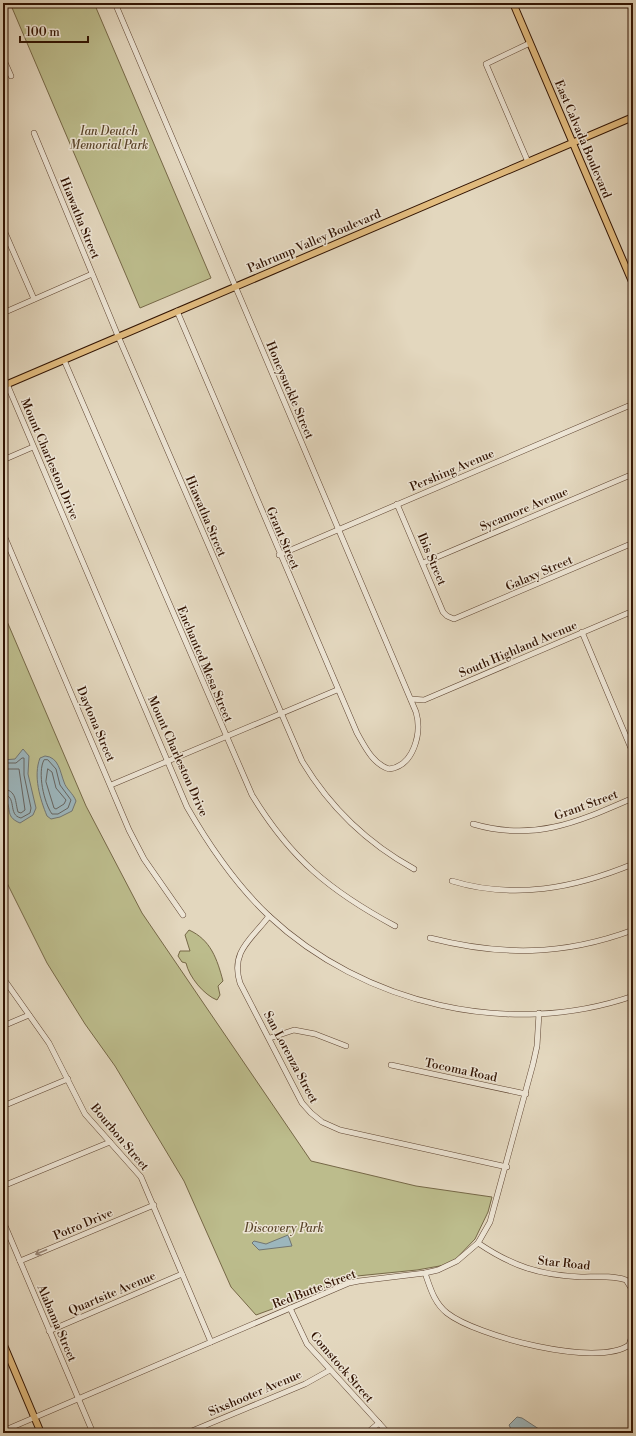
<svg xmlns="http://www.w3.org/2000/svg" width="636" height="1436" font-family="'Libre Bodoni',serif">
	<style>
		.green { fill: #bcbc8c; stroke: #766847 }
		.water { fill: #9cb6bd; stroke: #717572 }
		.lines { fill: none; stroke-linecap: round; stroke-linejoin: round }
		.shore { stroke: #666460; stroke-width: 1 }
		.minor-casing { stroke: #5e4431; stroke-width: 6 }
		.major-casing { stroke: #311302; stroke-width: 8 }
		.minor { stroke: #ede5d5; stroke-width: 5 }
		.major { stroke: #e2bc7f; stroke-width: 6 }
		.oneway { stroke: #988676 }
		.labels { text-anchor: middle; stroke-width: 3; stroke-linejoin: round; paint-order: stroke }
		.park-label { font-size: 12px; font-style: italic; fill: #5b462b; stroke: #ede5d5 }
		.street-label { font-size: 12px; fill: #311302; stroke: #ede5d5 }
	</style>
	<rect width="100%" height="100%" fill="#e3d7be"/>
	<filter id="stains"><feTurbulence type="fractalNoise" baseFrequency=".005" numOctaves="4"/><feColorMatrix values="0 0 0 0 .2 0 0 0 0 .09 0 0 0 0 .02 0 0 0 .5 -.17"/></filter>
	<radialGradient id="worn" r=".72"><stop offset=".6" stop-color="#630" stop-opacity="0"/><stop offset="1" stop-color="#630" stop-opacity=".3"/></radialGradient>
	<g class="green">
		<path d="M10,3H94L211,278L140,308Z"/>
		<path d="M3,612L86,806L142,913L311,1161L416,1186L492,1197L488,1212L475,1239L451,1264L417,1270L347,1277L305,1297L256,1315L231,1287L184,1181L115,1066L85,1024L47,963L3,875Z"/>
		<path d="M189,930C211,940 217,959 223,981L218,986L220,995L217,1000C204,995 189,977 186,963L182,962L178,956L180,951H190L185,935Z"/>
	</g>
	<g class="water">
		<path d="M23,749L29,756L28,774L36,808L33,815L20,823C3,816 14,807 3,797V760L15,759Z"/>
		<path d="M45,756C59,757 60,772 64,782C66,789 73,793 76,801L72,811L60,817L51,819L47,816C40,799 33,776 40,758Z"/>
		<path d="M288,1235L292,1246L259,1250L252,1243L254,1241L266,1244Z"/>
		<path d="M517,1417L522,1418L545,1433H513L509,1425Z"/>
	</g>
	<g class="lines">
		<g class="shore">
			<path d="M48,760L56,769L60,785L71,800L68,808L58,814H52C44,803 37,772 44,760Z"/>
			<path d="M3,763H16L22,758H24V775L31,808L30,813L21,818C7,815 18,796 3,794"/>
			<path d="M3,769H19L25,810L21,813L18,812C15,802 17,790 3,789"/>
			<path d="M48,769L52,772L56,788L66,800L64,804L56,809L54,808L46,782Z"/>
		</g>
		<defs>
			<g id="minor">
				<path d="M115,3L416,712C422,733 414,766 389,769C373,764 365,747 357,733L177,311"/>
				<path d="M3,58L11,76"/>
				<path d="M34,133L118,336L302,761C329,806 367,843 414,869"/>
				<path d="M528,162L486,64L530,43"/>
				<path d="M3,228L34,299"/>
				<path d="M3,313L92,274"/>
				<path d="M64,360L252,795C291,859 330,891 395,926"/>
				<path d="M7,384L187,807C210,847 235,884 269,916C363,1004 509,1039 633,996"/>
				<path d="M3,460L33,447"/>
				<path d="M397,504L443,612L447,616L454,619L633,543"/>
				<path d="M3,533L129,830L144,859L183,915"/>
				<path d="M279,555L633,404"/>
				<path d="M423,563L633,474"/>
				<path d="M582,632L633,753"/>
				<path d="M411,699L424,700L633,611"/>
				<path d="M111,785L337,690"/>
				<path d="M473,824C534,842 578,822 633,798"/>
				<path d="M452,881C514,900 575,888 633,864"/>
				<path d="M269,916C252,939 230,951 240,983L302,1103L311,1113L322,1122L340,1130L507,1167"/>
				<path d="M430,938C501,956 563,956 633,930"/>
				<path d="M3,978L49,1043L85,1114L141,1177L211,1342"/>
				<path d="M3,1026L29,1015"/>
				<path d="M270,1038L294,1030L315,1034L346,1046"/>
				<path d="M391,1065L526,1094"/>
				<path d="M3,1106L68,1079"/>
				<path d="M3,1186L110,1142"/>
				<path d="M3,1221L93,1433"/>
				<path d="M478,1243C512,1266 539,1275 581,1277C595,1277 612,1275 626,1280L631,1288L633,1330"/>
				<path d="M20,1261L154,1205"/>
				<path d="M425,1273C430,1287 434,1303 447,1313C476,1336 597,1368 629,1345L633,1333"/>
				<path d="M290,1308L307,1344L388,1433"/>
				<path d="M49,1331L182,1274"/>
				<path d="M3,1431L349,1283L359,1281L425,1273L438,1270L457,1261L478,1243L490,1222L533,1064L537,1046L539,1013"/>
				<path d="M187,1433L305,1384L330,1370"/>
				<path d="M367,1433L379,1423"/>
			</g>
			<g id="major">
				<path d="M513,3L633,284"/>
				<path d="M3,386L633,117"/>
				<path d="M3,1343L41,1433"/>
			</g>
		</defs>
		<use href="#minor" class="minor-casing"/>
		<use href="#major" class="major-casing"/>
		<use href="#minor" class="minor"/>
		<use href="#major" class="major"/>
	</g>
	<defs><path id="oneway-shaft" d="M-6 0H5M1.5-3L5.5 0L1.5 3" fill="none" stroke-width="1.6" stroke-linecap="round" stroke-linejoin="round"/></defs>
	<use class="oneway" href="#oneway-shaft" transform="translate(41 1252) rotate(157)"/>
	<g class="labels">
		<g class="park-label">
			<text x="109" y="135">Ian Deutch<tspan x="109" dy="14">Memorial Park</tspan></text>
			<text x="284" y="1232">Discovery Park</text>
		</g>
		<g class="street-label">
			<text transform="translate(583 139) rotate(67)" y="4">East Calvada Boulevard</text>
			<text transform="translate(80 218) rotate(68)" y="4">Hiawatha Street</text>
			<text transform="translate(314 241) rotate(-23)" y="4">Pahrump Valley Boulevard</text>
			<text transform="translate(290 390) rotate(67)" y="4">Honeysuckle Street</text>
			<text transform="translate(50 459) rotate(67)" y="4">Mount Charleston Drive</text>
			<text transform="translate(452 470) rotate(-23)" y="4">Pershing Avenue</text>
			<text transform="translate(524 509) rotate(-23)" y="4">Sycamore Avenue</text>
			<text transform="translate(206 516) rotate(67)" y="4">Hiawatha Street</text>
			<text transform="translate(283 538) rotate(67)" y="4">Grant Street</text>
			<text transform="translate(432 559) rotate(67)" y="4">Ibis Street</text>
			<text transform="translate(539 573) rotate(-23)" y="4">Galaxy Street</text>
			<text transform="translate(518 649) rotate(-23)" y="4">South Highland Avenue</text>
			<text transform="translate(205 664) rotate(67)" y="4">Enchanted Mesa Street</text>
			<text transform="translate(96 724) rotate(67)" y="4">Daytona Street</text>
			<text transform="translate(178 756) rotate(66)" y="4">Mount Charleston Drive</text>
			<text transform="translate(586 805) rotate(-20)" y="4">Grant Street</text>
			<text transform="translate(291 1057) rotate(62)" y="4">San Lorenza Street</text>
			<text transform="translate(461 1070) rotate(12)" y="4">Tocoma Road</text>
			<text transform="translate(120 1137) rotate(50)" y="4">Bourbon Street</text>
			<text transform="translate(83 1224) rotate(-23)" y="4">Potro Drive</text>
			<text transform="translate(564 1263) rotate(6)" y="4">Star Road</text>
			<text transform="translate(314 1289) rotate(-21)" y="4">Red Butte Street</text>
			<text transform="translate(112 1293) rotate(-23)" y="4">Quartsite Avenue</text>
			<text transform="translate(57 1323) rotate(67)" y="4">Alabama Street</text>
			<text transform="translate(342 1367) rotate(49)" y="4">Comstock Street</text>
			<text transform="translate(255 1393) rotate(-23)" y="4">Sixshooter Avenue</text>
		</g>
	</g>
	<rect width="636" height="1436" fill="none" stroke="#e3d7be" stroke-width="16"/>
	<rect x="4" y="4" width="628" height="1428" fill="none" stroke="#311302" stroke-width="2"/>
	<rect x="8" y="8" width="620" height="1420" fill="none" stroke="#311302"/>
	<path d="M20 36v6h68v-6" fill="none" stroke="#311302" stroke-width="2"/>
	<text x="26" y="36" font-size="12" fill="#311302" stroke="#ede5d5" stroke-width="3" paint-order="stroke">100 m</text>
	<rect width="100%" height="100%" filter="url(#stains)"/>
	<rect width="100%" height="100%" fill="url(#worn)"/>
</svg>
